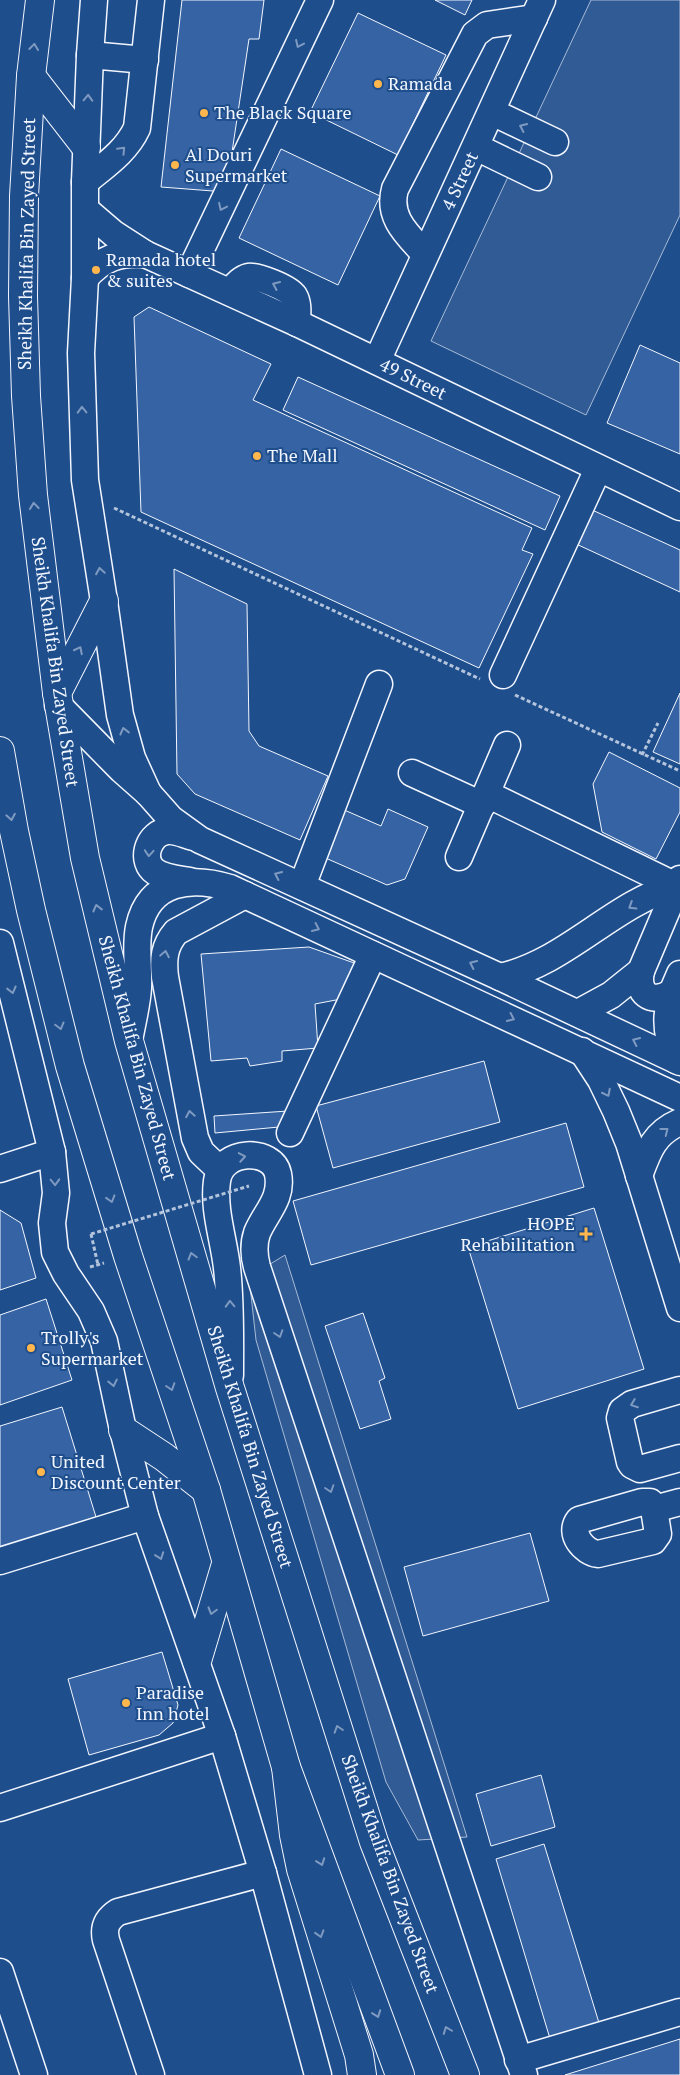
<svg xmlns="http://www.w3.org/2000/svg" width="680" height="2075" font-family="'PT Serif',serif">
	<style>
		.built { fill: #305b95; stroke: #a8bbd7 }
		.building { fill: #3563a3; stroke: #f2f6ff }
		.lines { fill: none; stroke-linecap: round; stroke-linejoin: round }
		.minor-casing { stroke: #f2f6ff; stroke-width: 29 }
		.major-casing { stroke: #f2f6ff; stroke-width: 30 }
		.highway-casing { stroke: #f2f6ff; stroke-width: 30 }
		.path { stroke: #b3c4dc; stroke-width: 3; stroke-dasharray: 4 2.5; stroke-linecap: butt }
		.minor { stroke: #1f4e8c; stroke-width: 26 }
		.major { stroke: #1f4e8c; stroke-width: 28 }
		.highway { stroke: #1f4e8c; stroke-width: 28 }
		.path-bridge { stroke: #b3c4dc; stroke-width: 3; stroke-dasharray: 4 2.5; stroke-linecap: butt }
		.oneway { stroke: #7e9ac0 }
		.poi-dot { fill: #ffb74d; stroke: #1f4e8c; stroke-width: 2 }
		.labels { text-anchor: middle; stroke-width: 4; stroke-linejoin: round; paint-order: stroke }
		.poi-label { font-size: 18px; fill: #f2f6ff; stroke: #1f4e8c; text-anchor: start }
		.street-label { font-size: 18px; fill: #f2f6ff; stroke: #1f4e8c }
	</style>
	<rect width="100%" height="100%" fill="#1f4e8c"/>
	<g class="built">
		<path d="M591,0H680V215L586,415L431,341Z"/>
		<path d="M285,1255L467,1837L418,1840L386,1782L256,1340L249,1277Z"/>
	</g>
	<g class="building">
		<path d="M182,0H264L259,39H249L226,192L161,187Z"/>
		<path d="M435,0H472L465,15Z"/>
		<path d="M358,13L446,55L398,155L310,112Z"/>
		<path d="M281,149L380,196L338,285L239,238Z"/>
		<path d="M149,307L271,364L253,400L532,528L522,550L533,554L479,668L141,512L134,317Z"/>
		<path d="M640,345L680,363V454L607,423Z"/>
		<path d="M298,377L560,496L545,530L283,410Z"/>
		<path d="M590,509L680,550V592L574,543Z"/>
		<path d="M174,569L247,604L249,731L259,746L328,776L300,840L195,794L177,774Z"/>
		<path d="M680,693V764L653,752Z"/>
		<path d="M609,752L680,788V812L656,859L602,832L593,784Z"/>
		<path d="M342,809L381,826L388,809L428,827L405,879L387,885L321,856Z"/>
		<path d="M309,947L357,964L341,999L315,1004L318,1048L282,1051V1061L250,1066L247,1058L211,1061L201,954Z"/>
		<path d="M484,1061L500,1122L333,1168L316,1106Z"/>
		<path d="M288,1111L279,1127L215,1133L214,1116Z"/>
		<path d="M566,1123L584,1187L311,1265L293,1201Z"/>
		<path d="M594,1208L644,1369L518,1409L468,1247Z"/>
		<path d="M0,1210L21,1223L36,1278L0,1290Z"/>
		<path d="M46,1299L72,1380L0,1405V1315Z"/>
		<path d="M363,1313L385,1378L379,1381L391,1419L360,1429L325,1326Z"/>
		<path d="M62,1407L96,1517L0,1547V1426Z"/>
		<path d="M530,1533L549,1601L423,1636L404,1567Z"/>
		<path d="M162,1652L178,1705L173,1723L159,1735L89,1755L68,1679Z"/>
		<path d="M541,1775L555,1827L491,1846L476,1794Z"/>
		<path d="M544,1844L600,2026L551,2042L496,1859Z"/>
		<path d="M680,2039V2075H565Z"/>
	</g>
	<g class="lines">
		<defs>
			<g id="minor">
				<path d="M94,0L90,55L85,182V278L81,353L85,480L104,601L120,715L132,758L148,793"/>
				<path d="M90,55L145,60"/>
				<path d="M492,112L555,142"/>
				<path d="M476,147L538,177"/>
				<path d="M85,182C104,166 126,152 137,128L151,0"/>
				<path d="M86,210L114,234L145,254L297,323L680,507"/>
				<path d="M425,254C408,235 387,218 395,189L475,34L487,25L534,18"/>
				<path d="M189,274L320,0"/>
				<path d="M85,278C102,258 120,252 145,254"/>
				<path d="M230,292C235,287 240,279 248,277C256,275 289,288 294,296C299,304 297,315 297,323"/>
				<path d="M377,361L542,0"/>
				<path d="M503,675L598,469"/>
				<path d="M58,705L122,770L148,793L171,819L200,840L500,977L680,1062"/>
				<path d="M412,773L482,805"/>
				<path d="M487,794L676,886"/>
				<path d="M459,857L507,745"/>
				<path d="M190,881C178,879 162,878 153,870C140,857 150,833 167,831C176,830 185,835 193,837"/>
				<path d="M302,886L379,684"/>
				<path d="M0,943L52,1152L56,1193L52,1223L55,1252L66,1274L91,1311L104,1341L123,1430L145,1516L222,1736L263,1873L318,2075"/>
				<path d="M641,971C636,993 651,1005 671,993"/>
				<path d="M500,977C566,963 612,904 676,886"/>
				<path d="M578,1013L611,995L641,971L680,879"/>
				<path d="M129,1041C132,1023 137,1005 138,988C139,968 135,946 139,927C149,880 192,876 230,888L680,1098"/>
				<path d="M582,1051L601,1080L616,1111L629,1143L680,1308"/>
				<path d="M676,1060C663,1027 665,1006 680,974"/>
				<path d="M290,1133L373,955"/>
				<path d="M0,1169L52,1152"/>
				<path d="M220,1170L201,1152L195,1138L165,977C163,959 164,946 176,932L245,895"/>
				<path d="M639,1176C648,1151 654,1133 680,1122"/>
				<path d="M230,1375C230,1339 231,1303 227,1268C224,1240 213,1210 217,1181C221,1148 273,1148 278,1174C283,1199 265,1213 257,1233C253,1245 254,1256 257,1267L524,2075"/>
				<path d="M680,1390L632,1404L622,1411L620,1418L630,1462L632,1465L640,1469L680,1458"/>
				<path d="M642,1502H650L654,1509L658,1534L653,1541L598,1554C584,1552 568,1534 579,1520Z"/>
				<path d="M654,1509L680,1502"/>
				<path d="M0,1561L145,1516"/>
				<path d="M0,1808L222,1736"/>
				<path d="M0,1972L34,2075"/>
				<path d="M518,2060L680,2012"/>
				<path d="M151,2075L106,1940C103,1927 107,1919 118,1912L263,1873"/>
			</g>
			<g id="major">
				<path d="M40,0L31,76L24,196L23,296L26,396L33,495L57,693L85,858L129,1041L230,1388L374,1842L465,2075"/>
				<path d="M31,76L86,147"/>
				<path d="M57,693L104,601"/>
				<path d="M0,751L14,831L31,910L70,1066L128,1256L206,1490L286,1767L400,2075"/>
				<path d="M123,1430L164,1457L206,1490"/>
				<path d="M197,1661L226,1564"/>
			</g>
			<path id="highway" d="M286,1767L294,1835L301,1869L359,2055L362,2075"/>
		</defs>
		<use href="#minor" class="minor-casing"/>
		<use href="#major" class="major-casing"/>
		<use href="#highway" class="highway-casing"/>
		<g class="path">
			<path d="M114,508L480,679"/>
			<path d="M515,695L680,771"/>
			<path d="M642,755L658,723"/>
			<path d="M91,1234L98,1265"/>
			<path d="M90,1267L104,1263"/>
		</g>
		<use href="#minor" class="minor"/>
		<use href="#major" class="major"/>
		<use href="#highway" class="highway"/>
		<path class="path-bridge" d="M91,1234L249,1186"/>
	</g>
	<defs><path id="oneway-chevron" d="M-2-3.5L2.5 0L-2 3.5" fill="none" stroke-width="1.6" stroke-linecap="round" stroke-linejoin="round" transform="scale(1.25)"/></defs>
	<g class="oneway">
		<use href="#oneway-chevron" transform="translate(299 44) rotate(115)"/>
		<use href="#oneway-chevron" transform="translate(34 47) rotate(-83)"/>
		<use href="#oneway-chevron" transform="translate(88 98) rotate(-88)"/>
		<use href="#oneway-chevron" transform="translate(523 127) rotate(-155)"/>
		<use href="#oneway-chevron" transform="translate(122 150) rotate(-46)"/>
		<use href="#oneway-chevron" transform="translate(222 207) rotate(115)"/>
		<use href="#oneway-chevron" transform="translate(276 285) rotate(-156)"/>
		<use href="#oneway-chevron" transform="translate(82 410) rotate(-91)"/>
		<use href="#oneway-chevron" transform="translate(34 506) rotate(-96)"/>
		<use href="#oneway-chevron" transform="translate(100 571) rotate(-99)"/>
		<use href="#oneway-chevron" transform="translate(79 650) rotate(-63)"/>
		<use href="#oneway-chevron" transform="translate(124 731) rotate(-104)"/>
		<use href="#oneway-chevron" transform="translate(11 817) rotate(80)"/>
		<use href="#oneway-chevron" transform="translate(149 853) rotate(94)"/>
		<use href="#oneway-chevron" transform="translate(278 875) rotate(-155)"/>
		<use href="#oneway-chevron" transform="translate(632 906) rotate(148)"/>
		<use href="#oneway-chevron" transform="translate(97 908) rotate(-104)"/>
		<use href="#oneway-chevron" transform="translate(316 928) rotate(25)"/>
		<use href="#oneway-chevron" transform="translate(165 954) rotate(-79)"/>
		<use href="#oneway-chevron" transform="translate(473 964) rotate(-155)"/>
		<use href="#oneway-chevron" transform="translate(12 990) rotate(76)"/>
		<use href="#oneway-chevron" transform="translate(511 1018) rotate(25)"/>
		<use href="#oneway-chevron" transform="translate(60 1026) rotate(75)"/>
		<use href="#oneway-chevron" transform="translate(636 1041) rotate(-155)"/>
		<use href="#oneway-chevron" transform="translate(607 1093) rotate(63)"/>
		<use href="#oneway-chevron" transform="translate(190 1114) rotate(-100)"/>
		<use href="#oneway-chevron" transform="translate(665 1131) rotate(-38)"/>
		<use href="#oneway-chevron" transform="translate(242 1157) rotate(-10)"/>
		<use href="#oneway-chevron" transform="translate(55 1182) rotate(88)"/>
		<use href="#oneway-chevron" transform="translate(111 1199) rotate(73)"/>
		<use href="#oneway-chevron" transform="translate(192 1256) rotate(-106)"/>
		<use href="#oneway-chevron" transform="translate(230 1304) rotate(-92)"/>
		<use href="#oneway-chevron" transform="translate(279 1334) rotate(72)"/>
		<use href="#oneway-chevron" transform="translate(113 1383) rotate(78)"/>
		<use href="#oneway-chevron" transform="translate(171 1387) rotate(72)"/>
		<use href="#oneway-chevron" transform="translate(634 1404) rotate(159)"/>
		<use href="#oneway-chevron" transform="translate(330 1489) rotate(72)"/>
		<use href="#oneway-chevron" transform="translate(160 1556) rotate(70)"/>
		<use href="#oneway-chevron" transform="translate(212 1611) rotate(106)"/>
		<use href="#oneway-chevron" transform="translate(338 1729) rotate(-108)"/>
		<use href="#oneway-chevron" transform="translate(321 1862) rotate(70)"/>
		<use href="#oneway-chevron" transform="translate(320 1934) rotate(73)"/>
		<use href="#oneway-chevron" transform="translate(377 2014) rotate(70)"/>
		<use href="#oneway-chevron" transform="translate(447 2030) rotate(-111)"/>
	</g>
	<g class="poi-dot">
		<circle cx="378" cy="84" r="5"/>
		<circle cx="204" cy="113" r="5"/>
		<circle cx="175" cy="165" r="5"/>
		<circle cx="96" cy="270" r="5"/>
		<circle cx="257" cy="456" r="5"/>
		<path d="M583.5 1226.5h5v5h5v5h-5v5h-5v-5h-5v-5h5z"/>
		<circle cx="31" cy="1348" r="5"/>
		<circle cx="41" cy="1472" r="5"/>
		<circle cx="126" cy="1703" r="5"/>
	</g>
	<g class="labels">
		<g class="poi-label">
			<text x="388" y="90">Ramada</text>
			<text x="214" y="119">The Black Square</text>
			<text x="185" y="161">Al Douri<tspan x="185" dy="21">Supermarket</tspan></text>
			<text x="106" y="266">Ramada hotel<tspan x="106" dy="21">&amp; suites</tspan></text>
			<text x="267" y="462">The Mall</text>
			<text x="575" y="1230" text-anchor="end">HOPE<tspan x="575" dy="21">Rehabilitation</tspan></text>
			<text x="41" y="1344">Trolly's<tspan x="41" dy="21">Supermarket</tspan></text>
			<text x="51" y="1468">United<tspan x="51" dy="21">Discount Center</tspan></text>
			<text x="136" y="1699">Paradise<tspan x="136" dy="21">Inn hotel</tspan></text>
		</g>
		<g class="street-label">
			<text transform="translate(460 181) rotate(-65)" y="6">4 Street</text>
			<text transform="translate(27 244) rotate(-89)" y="6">Sheikh Khalifa Bin Zayed Street</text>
			<text transform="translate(413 379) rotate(26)" y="6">49 Street</text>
			<text transform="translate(55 662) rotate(82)" y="6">Sheikh Khalifa Bin Zayed Street</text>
			<text transform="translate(137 1058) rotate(75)" y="6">Sheikh Khalifa Bin Zayed Street</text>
			<text transform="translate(250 1447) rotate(73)" y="6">Sheikh Khalifa Bin Zayed Street</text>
			<text transform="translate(390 1874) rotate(70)" y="6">Sheikh Khalifa Bin Zayed Street</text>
		</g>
	</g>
</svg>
